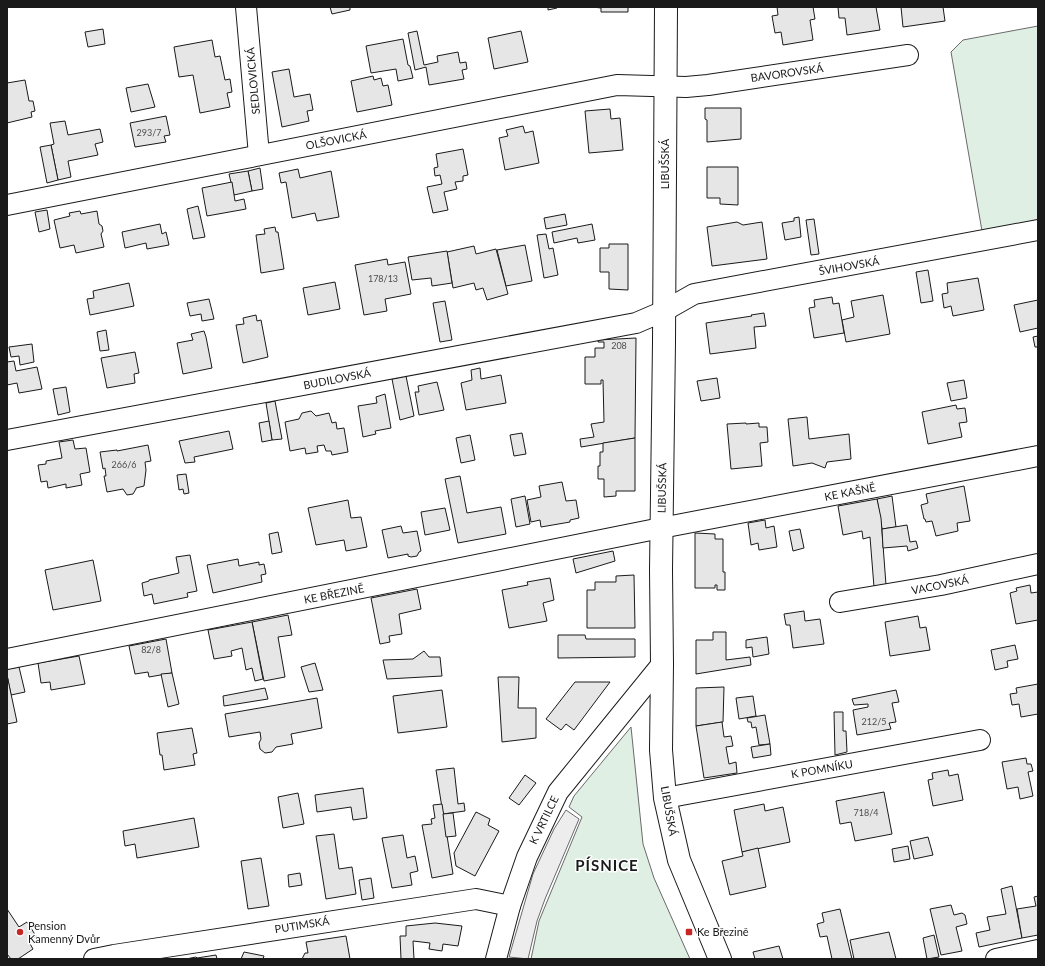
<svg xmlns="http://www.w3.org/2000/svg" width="1045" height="966" font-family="Lato,sans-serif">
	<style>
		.green { fill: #e0efe3; stroke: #6a6a6a }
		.parking { fill: #ededed; stroke: #6a6a6a }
		.building { fill: #e6e6e6; stroke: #1a1a1a }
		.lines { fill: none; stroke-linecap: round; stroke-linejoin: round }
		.street-casing { stroke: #1a1a1a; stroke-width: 22 }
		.secondary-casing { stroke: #1a1a1a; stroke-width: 24 }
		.street { stroke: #fff; stroke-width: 20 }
		.secondary { stroke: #fff; stroke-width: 22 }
		.poi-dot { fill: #c62828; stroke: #fff; stroke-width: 1.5 }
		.labels { text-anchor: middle; stroke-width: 3; stroke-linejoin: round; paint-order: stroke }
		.number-label { font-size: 9px; fill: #4d4d4d }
		.street-label { font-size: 11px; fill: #1a1a1a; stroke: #fff }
		.poi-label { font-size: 11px; fill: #1a1a1a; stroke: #fff; text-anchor: start }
		.district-label { font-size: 15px; font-weight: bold; letter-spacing: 1px; fill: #1a1a1a; stroke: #fff }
	</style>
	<rect width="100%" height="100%" fill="#fff"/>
	<g class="green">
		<path d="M1038,26V220L982,231L951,52L963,40Z"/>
		<path d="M631,727L643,844L654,878L690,959H531L539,921L582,817L569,807L574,796Z"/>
	</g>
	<path class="parking" d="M566,810L579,819L545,899L537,921L528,959L509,957L533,874L554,829Z"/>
	<g class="building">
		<path d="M330,7H350V10L332,14Z"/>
		<path d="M548,7H557V8L548,10Z"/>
		<path d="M593,7H628V12H601V8Z"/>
		<path d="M777,7H813L815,19L810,20L813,40L783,45L781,32L775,33L772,16L778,15Z"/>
		<path d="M838,7H876L880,30L847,35L845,18H839Z"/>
		<path d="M901,7H943L945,21L903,27Z"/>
		<path d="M103,29L105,44L88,47L85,32Z"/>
		<path d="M417,31L424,65L438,62L437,56L458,52L460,63L466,62L467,69L462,70L464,79L429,85L426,67L415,70L408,33Z"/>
		<path d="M521,31L528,62L494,69L488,38Z"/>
		<path d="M403,39L408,65L410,66L413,78L398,81L396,69L371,73L366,46Z"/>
		<path d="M212,40L215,57L220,56L225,80L230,79L232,92L227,93L230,107L200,113L193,75L179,77L174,47Z"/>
		<path d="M289,69L294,97L310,94L313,110L307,111L309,121L282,127L272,72Z"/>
		<path d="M373,76L374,80L381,78L383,86L388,85L392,105L357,112L351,81Z"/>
		<path d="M25,80L29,101H33L35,111L31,112L32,117L7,123V83Z"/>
		<path d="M148,84L155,107L131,112L126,88Z"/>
		<path d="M705,108H741V139L707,142V120L705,119Z"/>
		<path d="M610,109L611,119L620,118L623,150L589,153L585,111Z"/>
		<path d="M166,116L170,135L164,136L166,142L135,147L130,123Z"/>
		<path d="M65,121L68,135L100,129L103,142L95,144L98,155L68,161L71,177L58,180L51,145L54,144L50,123Z"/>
		<path d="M523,126L525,133L533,131L539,163L505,170L499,138L508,136L506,130Z"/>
		<path d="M51,145L58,180L47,183L40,147Z"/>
		<path d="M463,149L468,175L463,176V181L455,182L457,189L444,192L448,210L433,213L427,187L442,184L440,175L435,176L434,168L438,167L436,154Z"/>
		<path d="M707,167H738V205L720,204V198H707Z"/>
		<path d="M260,168L263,189L252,191L248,171Z"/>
		<path d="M298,169L300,178L331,171L339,217L317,221L315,213L292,218L286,182L281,183L279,173Z"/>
		<path d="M248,171L252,191L234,195L229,174Z"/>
		<path d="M232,182L235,201L244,199L246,209L207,216L202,188Z"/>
		<path d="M198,206L205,237L193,239L187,209Z"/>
		<path d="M47,210L50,229L39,232L35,212Z"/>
		<path d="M80,211L81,214L97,211L99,224L102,226L103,231L101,234L104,247L76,253L74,245L60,248L54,220L70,216L69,213Z"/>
		<path d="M565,214L567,225L546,229L544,218Z"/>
		<path d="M799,217L801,237L785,240L782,223L794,221V218Z"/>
		<path d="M814,219L819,254L811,255L806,220Z"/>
		<path d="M737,222L743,225L762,222L767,259L712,266L707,227Z"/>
		<path d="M160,224L162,234L166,232L169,245L147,249L146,243L125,248L122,232Z"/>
		<path d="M592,224L595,240L578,243L577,238L554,243L552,232Z"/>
		<path d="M275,227L276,232H278L284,269L261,273L256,235L265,234L264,229Z"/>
		<path d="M546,234L549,249L553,248L558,275L544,278L537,235Z"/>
		<path d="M609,244H628V290L609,289V272H600V248H609Z"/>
		<path d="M525,245L532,281L506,286L497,250Z"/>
		<path d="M474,246L476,254L496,249L508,294L487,300L483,288L476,290L474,283L453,288L447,252Z"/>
		<path d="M447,251L452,283L432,286L431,278L412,280L408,257Z"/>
		<path d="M387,259L388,265L405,262L411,294L385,299L387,311L364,315L355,265Z"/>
		<path d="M928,270L933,301L921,303L916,272Z"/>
		<path d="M978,278L984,310L953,316L951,306L944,308L942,294L948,293L947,283Z"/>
		<path d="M335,282L340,309L308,315L303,288Z"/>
		<path d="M129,283L134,306L90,315L87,299L94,298L93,291Z"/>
		<path d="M883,295L890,334L846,342L842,320L854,317L851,301Z"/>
		<path d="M832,297L833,304L839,303L844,333L814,338L809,308L815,307L814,300Z"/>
		<path d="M209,299L214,319L202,321L201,314L190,316L187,303Z"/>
		<path d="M1038,300V328L1020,332L1014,305Z"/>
		<path d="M445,301L452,340L440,342L433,303Z"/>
		<path d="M764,313L766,326L754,327L756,348L710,354L706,323L752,316L751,315Z"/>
		<path d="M256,315L257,321L261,320L268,357L243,363L236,325L244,324L243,318Z"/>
		<path d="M106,330L109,350L100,351L97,332Z"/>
		<path d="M204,331L206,337L212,368L183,374L177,343L193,340L191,334Z"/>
		<path d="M1038,336V347H1035L1033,337Z"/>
		<path d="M636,338L635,438L581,447L580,439L594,437L591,424L604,422L603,380H601V384H585V357H595V348H604V342H598V340Z"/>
		<path d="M32,344L34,362L20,365L19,356L11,357L9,347Z"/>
		<path d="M135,352L139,373L134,374L135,383L107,388L101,358Z"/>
		<path d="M14,361L16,371L37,367L42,389L19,393L17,383L7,385V362Z"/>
		<path d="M480,368L481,379L501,375L506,403L466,410L461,383L472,380L471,370Z"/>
		<path d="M406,376L414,416L400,420L392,379Z"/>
		<path d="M717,378L720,398L701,401L697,381Z"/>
		<path d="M964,380L967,398L951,401L947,383Z"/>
		<path d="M437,382L444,410L419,415L415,392H419L418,386Z"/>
		<path d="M66,387L70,412L58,415L53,389Z"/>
		<path d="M385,394L391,428L375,431L376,434L363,437L358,406L377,403L376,397Z"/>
		<path d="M275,401L282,439L272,440L266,403Z"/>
		<path d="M956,405L957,409L965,408L967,422L959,423L962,437L928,444L922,412Z"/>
		<path d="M311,411L316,416L329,413L332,423L336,422L337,429L344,428L348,452L332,455L331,451H326L324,445L317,446L318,452L306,454L305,448L290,451L285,422L299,419L302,413Z"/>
		<path d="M807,417L809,439L849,434L851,459L827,462L825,468L812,463L793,466L788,419Z"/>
		<path d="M269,421L272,440L262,442L259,423Z"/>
		<path d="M746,423V424L759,423V427H767L768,442L760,443L762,466L731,469L727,424Z"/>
		<path d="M229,431L233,449L194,457L195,462L185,463L179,441Z"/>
		<path d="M522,433L526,454L514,456L510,435Z"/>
		<path d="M470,435L475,460L461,463L456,438Z"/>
		<path d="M635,438V491H616V496L604,497V479H598V466H600V452H603V443Z"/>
		<path d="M73,440L75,449L86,448L90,472L80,474L82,485L66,488V484L48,488L47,481L41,482L38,465L46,464V461L62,458L59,442Z"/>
		<path d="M148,445L151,461L145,462L146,470L144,486L136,488V489L133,494L127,495L123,489L107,492L104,476H106L105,468L103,469L100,452L117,450V451Z"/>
		<path d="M186,474L189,493L184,494L183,489L179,490L177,475Z"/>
		<path d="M460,476L467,513L501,507L506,534L458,543L445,479Z"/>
		<path d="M562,482L566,501L576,500L579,518L570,520V522L541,527L540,520L531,522L527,500L541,497L539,486Z"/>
		<path d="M964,486L970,521L957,523L958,531L936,536L932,521L926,522L925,519H924L921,505L928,503L926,494Z"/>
		<path d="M525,496L530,524L516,527L511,499Z"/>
		<path d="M892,496L896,527L882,529L877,499Z"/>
		<path d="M877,499L881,518L886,585L874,587L870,537L863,539L862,531L843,535L838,506Z"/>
		<path d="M348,500L351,518L361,517L367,547L346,551L344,540L316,545L308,508Z"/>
		<path d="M445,508L450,530L425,535L421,512Z"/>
		<path d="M765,520L766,528L774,526L777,547L759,550L758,543L751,545L748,523Z"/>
		<path d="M907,525L910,542L916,541L918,548L908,551L907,546L883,548L882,529Z"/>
		<path d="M401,526L403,533L417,531L421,551L419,552L417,556L411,557L408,556V554L388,558L382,530Z"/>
		<path d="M800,529L804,548L793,551L789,531Z"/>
		<path d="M278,532L282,552L272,554L269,534Z"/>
		<path d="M695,533L715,534V539H723V572H725V590H717V585H715V588H695Z"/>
		<path d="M613,551L615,561L576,573L573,559Z"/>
		<path d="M190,555L197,591L187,593L188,597L154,604L152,594L144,596L142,583L149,581V580L179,573L176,557Z"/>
		<path d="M238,559L239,566L259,562V565L264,564L266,574L261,575L262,582L213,593L207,565Z"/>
		<path d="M93,560L101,601L53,610L45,570Z"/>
		<path d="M634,575L635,628H587V590H595V582H616V576Z"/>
		<path d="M550,578L554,600L543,603L547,621L509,628L502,590L528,585L527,582Z"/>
		<path d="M1030,585L1031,593L1038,592V620L1016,624L1010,593L1017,591L1016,588Z"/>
		<path d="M417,589L421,609L399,614L402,634L389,636L390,642L380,644L371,598Z"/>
		<path d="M804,611L805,621L820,619L824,644L793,648L790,625H786L784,614Z"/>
		<path d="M288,615L292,635L278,637L285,677L264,681L252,622Z"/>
		<path d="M918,616L920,628L926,627L930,650L890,656L885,622Z"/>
		<path d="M252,622L263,679L255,681L252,668L246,670L242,648L231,651L232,656L214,659L208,630Z"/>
		<path d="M713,632H726V660L750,657L751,665L696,674V640H713Z"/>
		<path d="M558,635H585L586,639H635V657L558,658Z"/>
		<path d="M767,637L769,654L753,657L752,647L746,648V640Z"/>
		<path d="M166,639L172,673L149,677L148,672L135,674L129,646Z"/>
		<path d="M1015,645L1018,659L1007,661L1008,667L995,670L991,650Z"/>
		<path d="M424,651L429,657H440L442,676L387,679L383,660L413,659Z"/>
		<path d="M79,656L85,684L51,690L50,682L41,683L38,663Z"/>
		<path d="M315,663L323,690L309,692L301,667Z"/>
		<path d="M19,667L25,692L11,695L7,675V669Z"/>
		<path d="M172,673L179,704L168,707L161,674Z"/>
		<path d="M7,675L17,722L7,724Z"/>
		<path d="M498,677H519L518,708H536V738L502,742Z"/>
		<path d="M575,682H610L574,730L566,724L561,730L546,719Z"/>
		<path d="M1038,684V714L1021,717L1019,704L1012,705L1010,694L1017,693L1016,688Z"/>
		<path d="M724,687L723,722L696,726V688Z"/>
		<path d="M265,688L268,699L224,706L223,696Z"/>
		<path d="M442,690L447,727L398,733L393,696Z"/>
		<path d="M896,690L899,702L892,703L896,722L889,723L891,729L857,735L853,710L868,707V704L854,705L852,699Z"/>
		<path d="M753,696L756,716L739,719L736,698Z"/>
		<path d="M317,698L322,728L291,734L293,744L276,747L272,752L265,753L260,749L259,743L261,739L260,732L229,737L225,714Z"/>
		<path d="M834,712H843V731H846L847,752L835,755Z"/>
		<path d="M765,715L770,744L759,745L756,727L752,728L751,722H748L747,718Z"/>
		<path d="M722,722L724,737L731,736L733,746L726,747L729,764L736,762L737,773L704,778L696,726Z"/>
		<path d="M192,728L197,753L193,754L195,765L164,770L162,755H160L157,733Z"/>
		<path d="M770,744L771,755L753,758L751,747Z"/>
		<path d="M1026,758L1027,764H1031L1033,771L1028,772L1033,796L1020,799L1018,787L1007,789L1002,762Z"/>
		<path d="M454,768L458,804L464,803L465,811L443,814L436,770Z"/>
		<path d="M948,770L949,776L958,774L963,800L933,806L928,780L933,779L932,773Z"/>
		<path d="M525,775L536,783L519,805L509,798Z"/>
		<path d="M363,788L367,818L353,820L351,807L317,812L315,795Z"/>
		<path d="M884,792L892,834L855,841L851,822L840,824L836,801Z"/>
		<path d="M298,793L304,824L283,828L278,797Z"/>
		<path d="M442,804L453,874L432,878L422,825L432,824L431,819L435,818L433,805Z"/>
		<path d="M764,804L765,811L783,807L790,842L742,852L734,810Z"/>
		<path d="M476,812L490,819L488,825L499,831L475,876L456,866L454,853Z"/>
		<path d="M453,813L456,836L446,837L443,814Z"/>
		<path d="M194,818L199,847L137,858L135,844L125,846L123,831Z"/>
		<path d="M334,834L339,869L352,867L356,894L326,899L316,836Z"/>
		<path d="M403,835L407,858L415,856L418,871L410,873L412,885L392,888L382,838Z"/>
		<path d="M928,837L933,855L914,859L910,841Z"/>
		<path d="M908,846L910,859L894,862L892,849Z"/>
		<path d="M758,848L766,887L730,895L722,861L743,856L742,852Z"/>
		<path d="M261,858L269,906L248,909L241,861Z"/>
		<path d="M300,873L302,885L289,887L288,875Z"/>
		<path d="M371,878L374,898L362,900L359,880Z"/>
		<path d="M1012,886L1022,938L979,947L976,933L990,930L987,917L1006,914L1001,889Z"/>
		<path d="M1038,896V935L1022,938L1017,909L1036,906L1034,897Z"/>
		<path d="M951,905L954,915L962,913L965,915L967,924L956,927L962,951L941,955L930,909Z"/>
		<path d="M7,909L19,927L27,922L36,936L29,942L33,949L18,959H11L7,954Z"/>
		<path d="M840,909L852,959H832L827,936L820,937L817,924L824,922L822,913Z"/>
		<path d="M435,923L462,926L458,946L443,944L442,951L429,949L430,943L413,941L414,959H401L400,936H406V926Z"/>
		<path d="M889,932L896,959H854L850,940Z"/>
		<path d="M934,935L939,957L927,959L923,938Z"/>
		<path d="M346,936L350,959H302L305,953H308L306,942Z"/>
		<path d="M779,946L783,959H755L753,952Z"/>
		<path d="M244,952L264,956L263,959H241Z"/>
		<path d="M216,955L217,959H186L196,957L197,958Z"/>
	</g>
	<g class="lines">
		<defs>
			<g id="street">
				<path d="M246,7L259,155"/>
				<path d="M7,205L617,85L686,87L708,85L908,55"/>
				<path d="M7,440L636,323L664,311L694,294L1038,230"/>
				<path d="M840,602L941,585L1038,564"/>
				<path d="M7,659L661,528L1038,456"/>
				<path d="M665,798L980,740"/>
				<path d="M94,959L114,955L476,899L510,906"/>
				<path d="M496,959L510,906L527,857L558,792L662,664"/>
				<path d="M996,959L1038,950"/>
			</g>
			<path id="secondary" d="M666,7L664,342L661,570L662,664L661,750L665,798L679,860L720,959"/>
		</defs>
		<use href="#street" class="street-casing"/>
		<use href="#secondary" class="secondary-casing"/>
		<use href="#street" class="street"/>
		<use href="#secondary" class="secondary"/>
	</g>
	<g class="poi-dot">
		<circle cx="20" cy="932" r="4"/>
		<rect x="685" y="928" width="8" height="8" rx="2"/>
	</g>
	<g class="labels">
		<g class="number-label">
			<text x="149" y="136">293/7</text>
			<text x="383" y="282">178/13</text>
			<text x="619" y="349">208</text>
			<text x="124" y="468">266/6</text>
			<text x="151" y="653">82/8</text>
			<text x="874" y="725">212/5</text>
			<text x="866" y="816">718/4</text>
		</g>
		<g class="street-label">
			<text transform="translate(787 73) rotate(-8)" y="4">BAVOROVSKÁ</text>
			<text transform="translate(253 81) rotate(-95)" y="4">SEDLOVICKÁ</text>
			<text transform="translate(336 140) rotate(-11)" y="4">OLŠOVICKÁ</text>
			<text transform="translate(665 164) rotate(-90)" y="4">LIBUŠSKÁ</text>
			<text transform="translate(849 266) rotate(-10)" y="4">ŠVIHOVSKÁ</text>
			<text transform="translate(337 379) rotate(-11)" y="4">BUDILOVSKÁ</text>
			<text transform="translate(662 488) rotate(-89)" y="4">LIBUŠSKÁ</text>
			<text transform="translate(850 492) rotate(-11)" y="4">KE KAŠNĚ</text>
			<text transform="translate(940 585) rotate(-11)" y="4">VACOVSKÁ</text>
			<text transform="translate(334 594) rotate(-11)" y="4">KE BŘEZINĚ</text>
			<text transform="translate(822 769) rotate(-10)" y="4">K POMNÍKU</text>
			<text transform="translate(669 811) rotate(80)" y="4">LIBUŠSKÁ</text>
			<text transform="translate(544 820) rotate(-64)" y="4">K VRTILCE</text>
			<text transform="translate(302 925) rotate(-9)" y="4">PUTIMSKÁ</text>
		</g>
		<g class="poi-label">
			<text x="28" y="930">Pension<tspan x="28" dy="13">Kamenný Dvůr</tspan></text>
			<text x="697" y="936">Ke Březině</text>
		</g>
		<g class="district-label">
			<text x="607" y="871">PÍSNICE</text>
		</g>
	</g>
	<rect width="1045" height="966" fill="none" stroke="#1a1a1a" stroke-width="16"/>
</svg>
